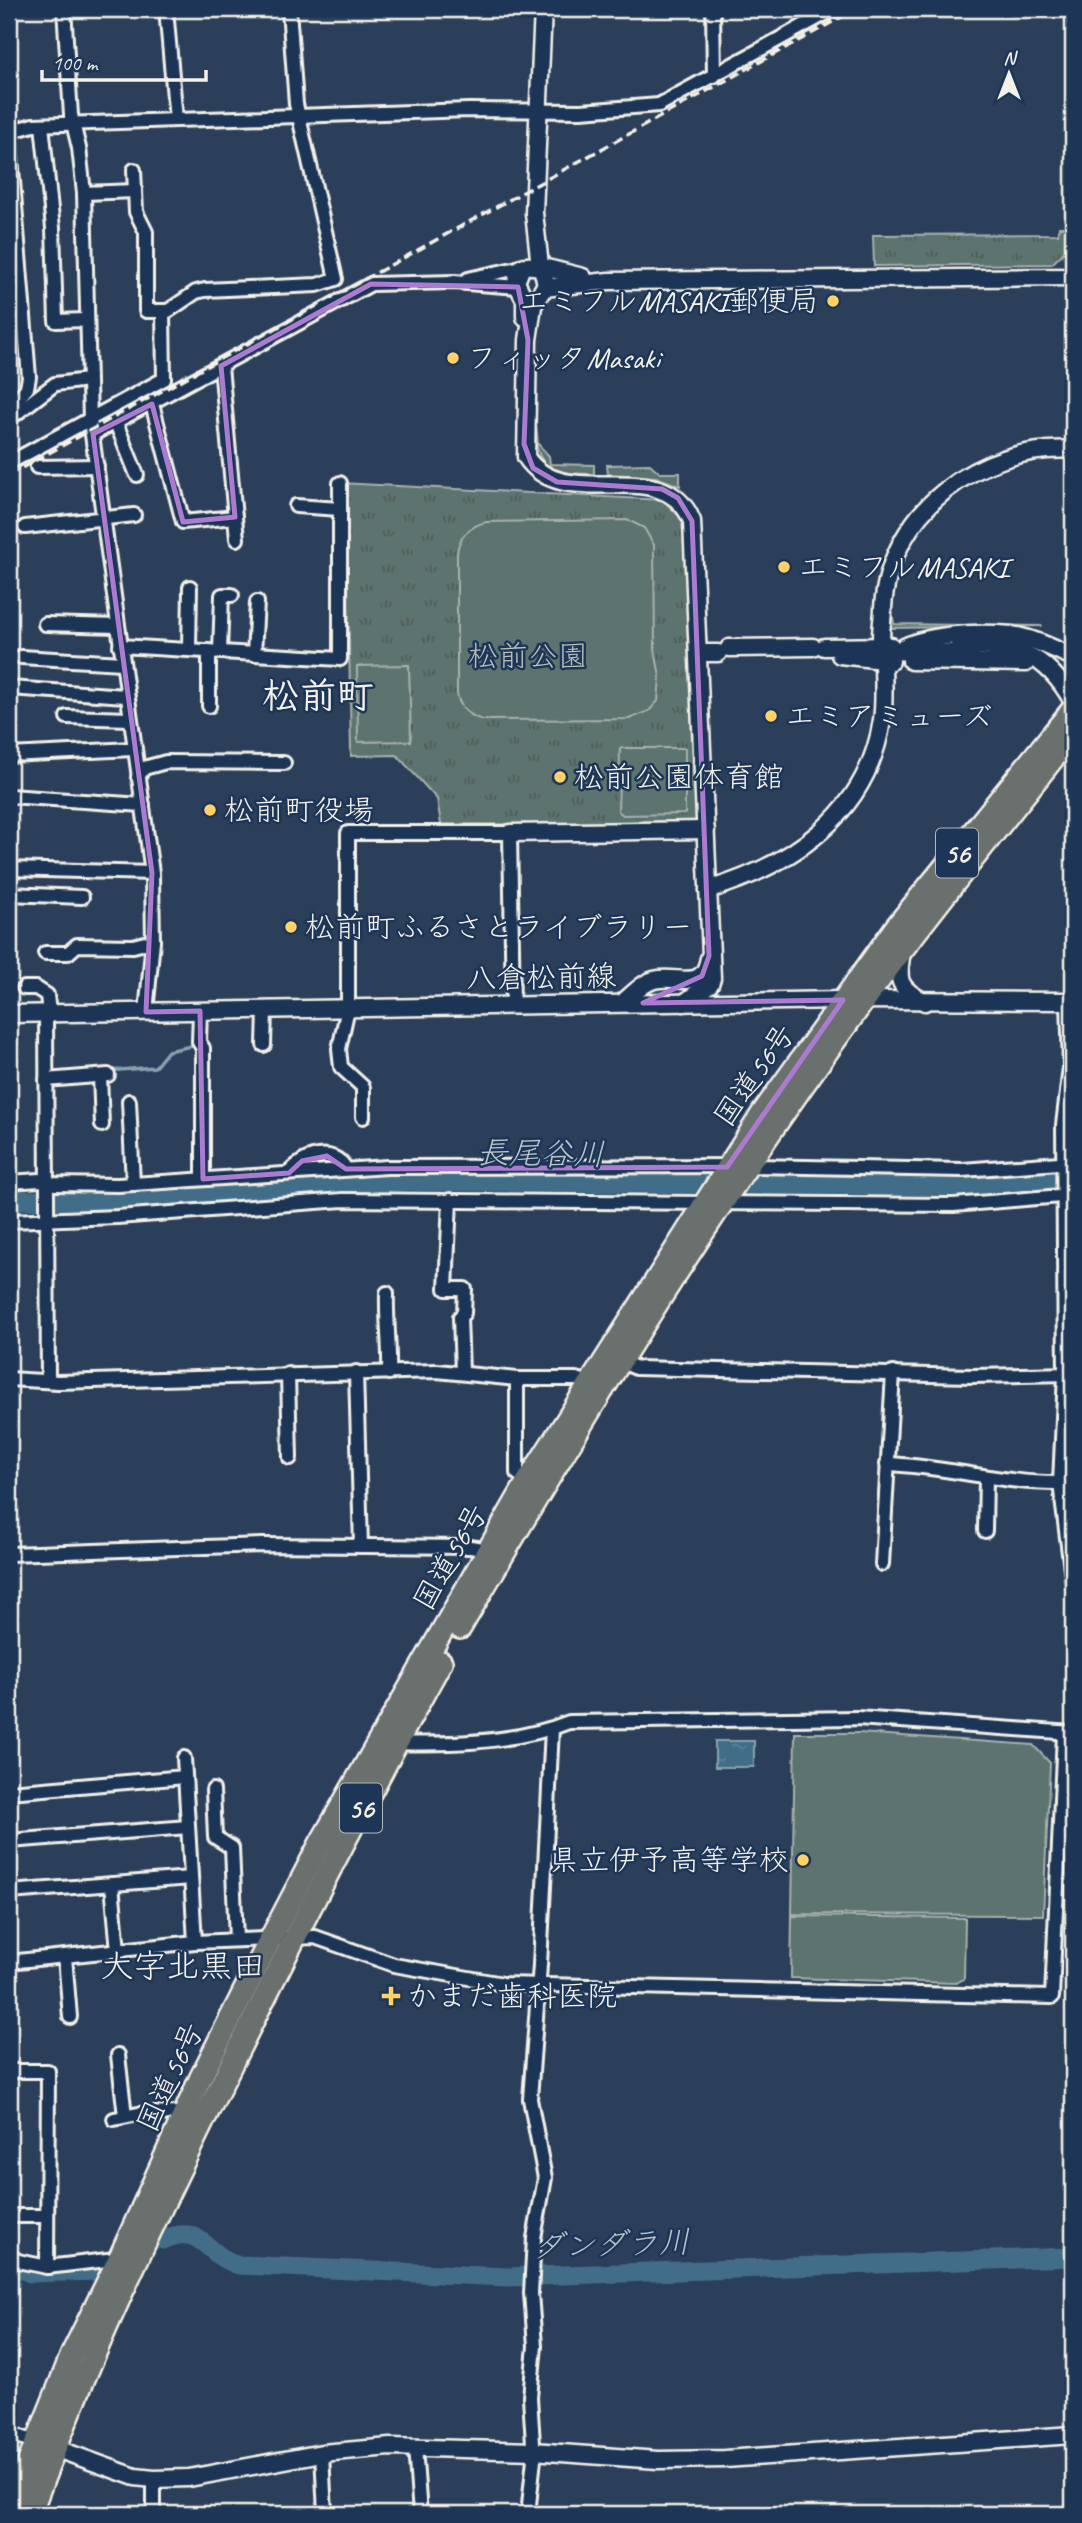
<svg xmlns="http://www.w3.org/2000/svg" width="1082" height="2523" font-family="Caveat,'Klee One',sans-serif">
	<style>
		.grass { fill: url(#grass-tufts); stroke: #a8b2ac; stroke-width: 2 }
		.pitch { fill: #5b736f; stroke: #a8b2ac; stroke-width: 2 }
		.water { fill: url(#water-ripples); stroke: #89a2af; stroke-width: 2 }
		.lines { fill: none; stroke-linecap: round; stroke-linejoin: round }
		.stream { stroke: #89a2af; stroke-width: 3.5 }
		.river { stroke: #426d89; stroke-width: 19 }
		.street-casing { stroke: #f4f1e8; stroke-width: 18 }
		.secondary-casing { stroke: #f4f1e8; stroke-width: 21 }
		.highway-casing { stroke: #f4f1e8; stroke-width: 26 }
		.street { stroke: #1d3557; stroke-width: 12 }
		.secondary { stroke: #1d3557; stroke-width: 16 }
		.highway { stroke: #6a706d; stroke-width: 21 }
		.rail { stroke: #f4f1e8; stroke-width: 3.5; stroke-dasharray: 10 5; stroke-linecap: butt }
		.marked { fill: none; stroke: #ab7bcf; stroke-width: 5; stroke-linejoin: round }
		.poi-dot { fill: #ffd166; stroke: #1d3557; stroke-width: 2.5 }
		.labels { text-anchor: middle; stroke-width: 5; stroke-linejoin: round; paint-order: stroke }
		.shield { fill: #1d3557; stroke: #b4b9bc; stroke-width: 2 }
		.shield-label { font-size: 28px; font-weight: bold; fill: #f4f1e8 }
		.poi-label { font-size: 30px; fill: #f4f1e8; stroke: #1d3557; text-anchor: start }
		.park-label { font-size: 30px; fill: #b7bfb8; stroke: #1d3557 }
		.street-label { font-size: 30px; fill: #f4f1e8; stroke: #1d3557 }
		.water-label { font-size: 32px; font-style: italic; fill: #b6c3c7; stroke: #1d3557 }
		.quarter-label { font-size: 33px; fill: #f4f1e8; stroke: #1d3557 }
		.district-label { font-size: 37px; font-weight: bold; fill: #f4f1e8; stroke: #1d3557 }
	</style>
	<defs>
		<pattern id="grass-tufts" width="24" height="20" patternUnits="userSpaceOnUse" patternTransform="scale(1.75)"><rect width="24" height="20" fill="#5b736f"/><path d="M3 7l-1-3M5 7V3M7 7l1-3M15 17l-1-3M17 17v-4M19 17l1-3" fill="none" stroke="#515b58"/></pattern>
		<pattern id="water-ripples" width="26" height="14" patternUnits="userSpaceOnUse" patternTransform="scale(1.75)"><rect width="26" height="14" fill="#426d89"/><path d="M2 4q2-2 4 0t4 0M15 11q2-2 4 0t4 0" fill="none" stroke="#5e829a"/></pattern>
	</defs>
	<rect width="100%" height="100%" fill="#2b3f5b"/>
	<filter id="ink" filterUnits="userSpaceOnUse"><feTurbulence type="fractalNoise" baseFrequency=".0143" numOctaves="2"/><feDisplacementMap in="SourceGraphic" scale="14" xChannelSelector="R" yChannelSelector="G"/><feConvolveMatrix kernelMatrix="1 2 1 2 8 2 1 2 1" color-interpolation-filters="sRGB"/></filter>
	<g filter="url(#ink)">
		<g class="grass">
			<path d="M1059,227H1071V252H1064L1052,264L874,266L873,235L1058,234Z"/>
			<path d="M535,413L538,444L549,456L550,464L594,465V474C542,474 534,465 535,413Z"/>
			<path d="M650,464L660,473H680V486L656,477L608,474L607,465Z"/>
			<path d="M340,483L663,500L686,523L700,825L441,824L437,799L397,755L351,756L347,520Z"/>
			<path d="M891,605L894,624L1043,626L888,628Z"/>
		</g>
		<g class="pitch">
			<path d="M628,520L644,528L654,545L655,650L660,677L658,701L649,711L629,719L483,720C469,716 459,708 457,693V554C458,537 470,526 486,522Z"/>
			<path d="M409,665L411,741L358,742L357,666Z"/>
			<path d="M620,748H685V814L623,815L618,811Z"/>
			<path d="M795,1733H859L1033,1745L1050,1763L1043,1915L792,1914Z"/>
			<path d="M792,1916L965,1918L964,1979L956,1983L791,1978Z"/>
		</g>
		<rect class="water" x="715" y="1741" width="39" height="26"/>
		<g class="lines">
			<path class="stream" d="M108,1071L155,1067L168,1051L196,1045"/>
			<g class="river">
				<path d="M9,1200L111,1201L404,1181L950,1186L1073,1179"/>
				<path d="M163,2240C205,2222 203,2256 239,2265L507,2277L1073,2257"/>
				<path d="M9,2262L30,2273L96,2271"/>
			</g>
			<defs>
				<g id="street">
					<path d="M64,9L71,115L79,148L84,193L90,420L152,873L153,941L146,1012"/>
					<path d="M166,9L176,120"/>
					<path d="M713,9L714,76"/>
					<path d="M42,125L53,228L56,321L86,320"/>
					<path d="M9,132L33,125L469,110L581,111L659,105L834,9"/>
					<path d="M134,170L136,212L146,232V311H168L196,292L205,290L317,285L336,279L296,104L289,9"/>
					<path d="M84,193L135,191"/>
					<path d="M468,279L522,267"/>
					<path d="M221,366L237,539"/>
					<path d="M152,404L183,522L235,517"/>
					<path d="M9,409L27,388L29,377L9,132"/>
					<path d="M9,419L55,384L88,380"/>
					<path d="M116,423L137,475"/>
					<path d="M93,434L371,284L454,282L518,287"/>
					<path d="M9,463L164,379L163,311"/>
					<path d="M37,467L97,466"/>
					<path d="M296,506L340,509"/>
					<path d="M25,527L134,515"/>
					<path d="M45,624L117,626"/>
					<path d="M120,646L340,659V483"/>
					<path d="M189,649L190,587"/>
					<path d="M209,651V706"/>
					<path d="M220,652L222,595H232"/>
					<path d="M254,654L257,602"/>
					<path d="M21,657L122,663"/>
					<path d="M9,688L126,696"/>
					<path d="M67,717L129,719"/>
					<path d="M9,755L133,749"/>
					<path d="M138,777L144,768L166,762L284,763"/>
					<path d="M9,796L143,805"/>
					<path d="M9,869L152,873"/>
					<path d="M9,894L82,897"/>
					<path d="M45,953H68L77,945L133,946L153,941"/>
					<path d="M24,988H36L47,995L49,1013"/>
					<path d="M1068,1001L1070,1067L1063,1125L1065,1374L1060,1483L1073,1585"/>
					<path d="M200,1011L199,1042L203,1048V1179"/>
					<path d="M46,1014L48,1381"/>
					<path d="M264,1045L265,1010"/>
					<path d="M100,1076L102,1125"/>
					<path d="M46,1080L108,1075"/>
					<path d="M129,1101L133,1184"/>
					<path d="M363,1117V1087L341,1067L339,1049L348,1008V833H510L513,1005"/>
					<path d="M289,1173C303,1156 333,1146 346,1169"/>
					<path d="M9,1182L40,1180L55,1184L118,1185L387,1167L750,1166L962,1170L1073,1162"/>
					<path d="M450,1200L446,1289H465L464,1313L460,1317L462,1372"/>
					<path d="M9,1221L117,1217L343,1200L953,1205L1073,1195"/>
					<path d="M387,1293C386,1320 390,1345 389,1373"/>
					<path d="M617,1359L636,1368L972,1376L1073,1374"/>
					<path d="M356,1372L361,1546"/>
					<path d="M288,1374L290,1458"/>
					<path d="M9,1379L58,1382L437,1371L517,1379H576L589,1383"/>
					<path d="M517,1379V1473L528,1481"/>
					<path d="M887,1464C945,1466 1002,1484 1060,1483"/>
					<path d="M985,1531L986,1477"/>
					<path d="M9,1554L262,1545L470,1547L491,1550"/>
					<path d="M882,1564L893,1373"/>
					<path d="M395,1743C451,1745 517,1743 569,1722L857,1718L1073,1733"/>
					<path d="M184,1758L195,1942"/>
					<path d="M213,1790L215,1837L232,1848L236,1939"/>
					<path d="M9,1792L185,1777"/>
					<path d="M9,1841L188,1827"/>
					<path d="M112,1884L118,1951"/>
					<path d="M9,1892L191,1878"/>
					<path d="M65,1957L70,2017"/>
					<path d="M9,1962L195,1942L315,1937L394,1965L503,1984L1052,1997L1064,1734"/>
					<path d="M118,2055L125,2116"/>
					<path d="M9,2071H48L47,2267"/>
					<path d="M114,2119L138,2114L185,2113"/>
					<path d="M9,2216H47"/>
					<path d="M9,2255L18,2261L47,2267L124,2258"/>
					<path d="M9,2433L35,2442"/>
					<path d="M415,2447L420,2514"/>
					<path d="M322,2453L325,2514"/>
					<path d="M154,2479V2514"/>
					<path d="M528,2514L534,2459L530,2397L535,2346L531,2293L534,2238L545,2178L530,2099L540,1965L552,1729"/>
				</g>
				<g id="secondary">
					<path d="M540,266L534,213L543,9"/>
					<path d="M542,268L546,284L533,306L528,340L526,457C564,516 664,450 692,521L712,978L710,984L684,1003"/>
					<path d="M544,288L609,281L1073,277"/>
					<path d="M525,317V300L516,282L522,267C533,262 568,274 583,277"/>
					<path d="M959,646C1016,646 1044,650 1073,702"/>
					<path d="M824,647L891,646"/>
					<path d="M904,647C933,634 980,632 1011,635C1033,638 1054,649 1073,657"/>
					<path d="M729,648L813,647"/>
					<path d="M699,653H718"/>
					<path d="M971,653L884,651C878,640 883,621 883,608C889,511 980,444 1073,450"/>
					<path d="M840,655L891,661"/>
					<path d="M911,661L1026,663"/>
					<path d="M510,833L706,830"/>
					<path d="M708,890C792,865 868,814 882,720C885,700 883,680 883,661"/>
					<path d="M902,951C897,980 897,988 925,1002"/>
					<path d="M622,1003C631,996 642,983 654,980C678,974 703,993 709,958"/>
					<path d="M9,1014L843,1000L1073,1001"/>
					<path d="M46,2445L135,2477L154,2479L189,2478L322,2453L390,2447L533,2451L658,2460L725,2459L1073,2435"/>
				</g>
				<g id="highway">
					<path d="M460,1628C585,1413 717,1200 865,999C931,909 1004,821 1073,733"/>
					<path d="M9,2511L72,2354L120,2257L200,2079L271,1938L320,1844L528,1481L764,1111L896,927L1073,709"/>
					<path d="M30,2514C84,2368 150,2229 219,2089C290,1945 363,1803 441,1662"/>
				</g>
			</defs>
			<use href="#street" class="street-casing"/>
			<use href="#secondary" class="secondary-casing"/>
			<use href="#highway" class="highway-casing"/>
			<use href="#street" class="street"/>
			<use href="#secondary" class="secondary"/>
			<use href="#highway" class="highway"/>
			<path class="rail" d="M9,475L856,9"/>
		</g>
	</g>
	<path class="marked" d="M371,284L518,287L528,340L524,444L533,468L557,482L662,489L678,498L692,521L709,956L702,976L643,1003L843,1000L727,1167L346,1169L327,1156L302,1161L289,1173L203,1179L200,1011L146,1012L152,873L93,434L152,404L183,522L235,517L221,366Z"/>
	<g class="poi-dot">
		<circle cx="833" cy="301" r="7"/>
		<circle cx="453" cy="358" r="7"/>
		<circle cx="784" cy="567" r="7"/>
		<circle cx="771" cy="716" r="7"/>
		<circle cx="560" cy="777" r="7"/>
		<circle cx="210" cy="810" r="7"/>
		<circle cx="291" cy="927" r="7"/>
		<circle cx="803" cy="1860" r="7"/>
		<path d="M387.5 1985.5h7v7h7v7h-7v7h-7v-7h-7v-7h7z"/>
	</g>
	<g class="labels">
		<g class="shield">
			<rect x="936" y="828.5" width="42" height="49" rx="5"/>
			<rect x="340" y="1783.5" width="42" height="49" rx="5"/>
		</g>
		<g class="shield-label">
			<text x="957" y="863">56</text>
			<text x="361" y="1818">56</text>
		</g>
		<g class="poi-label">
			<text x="819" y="311" text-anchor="end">エミフルMASAKI郵便局</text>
			<text x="467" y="368">フィッタMasaki</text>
			<text x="798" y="577">エミフルMASAKI</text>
			<text x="785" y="726">エミアミューズ</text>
			<text x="574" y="787">松前公園体育館</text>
			<text x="224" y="820">松前町役場</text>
			<text x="305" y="937">松前町ふるさとライブラリー</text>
			<text x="789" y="1870" text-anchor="end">県立伊予高等学校</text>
			<text x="407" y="2006">かまだ歯科医院</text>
		</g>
		<g class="park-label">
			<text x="528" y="666">松前公園</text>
		</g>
		<g class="street-label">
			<text transform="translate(541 977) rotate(-1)" y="10">八倉松前線</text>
			<text transform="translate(754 1075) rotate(-55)" y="10">国道56号</text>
			<text transform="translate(450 1557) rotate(-60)" y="10">国道56号</text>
			<text transform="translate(170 2077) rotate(-65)" y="10">国道56号</text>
		</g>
		<g class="water-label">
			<text transform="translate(541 1153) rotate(1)" y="11">長尾谷川</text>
			<text transform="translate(611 2244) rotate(-2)" y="11">ダンダラ川</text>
		</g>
		<g class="quarter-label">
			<text x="183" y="1977">大字北黒田</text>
		</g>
		<g class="district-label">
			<text x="318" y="708">松前町</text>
		</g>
	</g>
	<rect width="1082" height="2523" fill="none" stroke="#1d3557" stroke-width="35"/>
	<rect x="18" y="18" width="1047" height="2488" fill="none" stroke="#f4f1e8" stroke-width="2.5" filter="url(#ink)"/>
	<g transform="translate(1009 74)" stroke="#1d3557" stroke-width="5" paint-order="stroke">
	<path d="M0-5L12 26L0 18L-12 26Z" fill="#f4f1e8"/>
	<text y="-10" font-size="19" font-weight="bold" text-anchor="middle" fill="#f4f1e8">N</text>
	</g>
	<path d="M42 70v10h164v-10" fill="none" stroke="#f4f1e8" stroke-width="3.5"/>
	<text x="52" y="70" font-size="21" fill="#f4f1e8" stroke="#1d3557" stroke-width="5" paint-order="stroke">100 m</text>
</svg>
